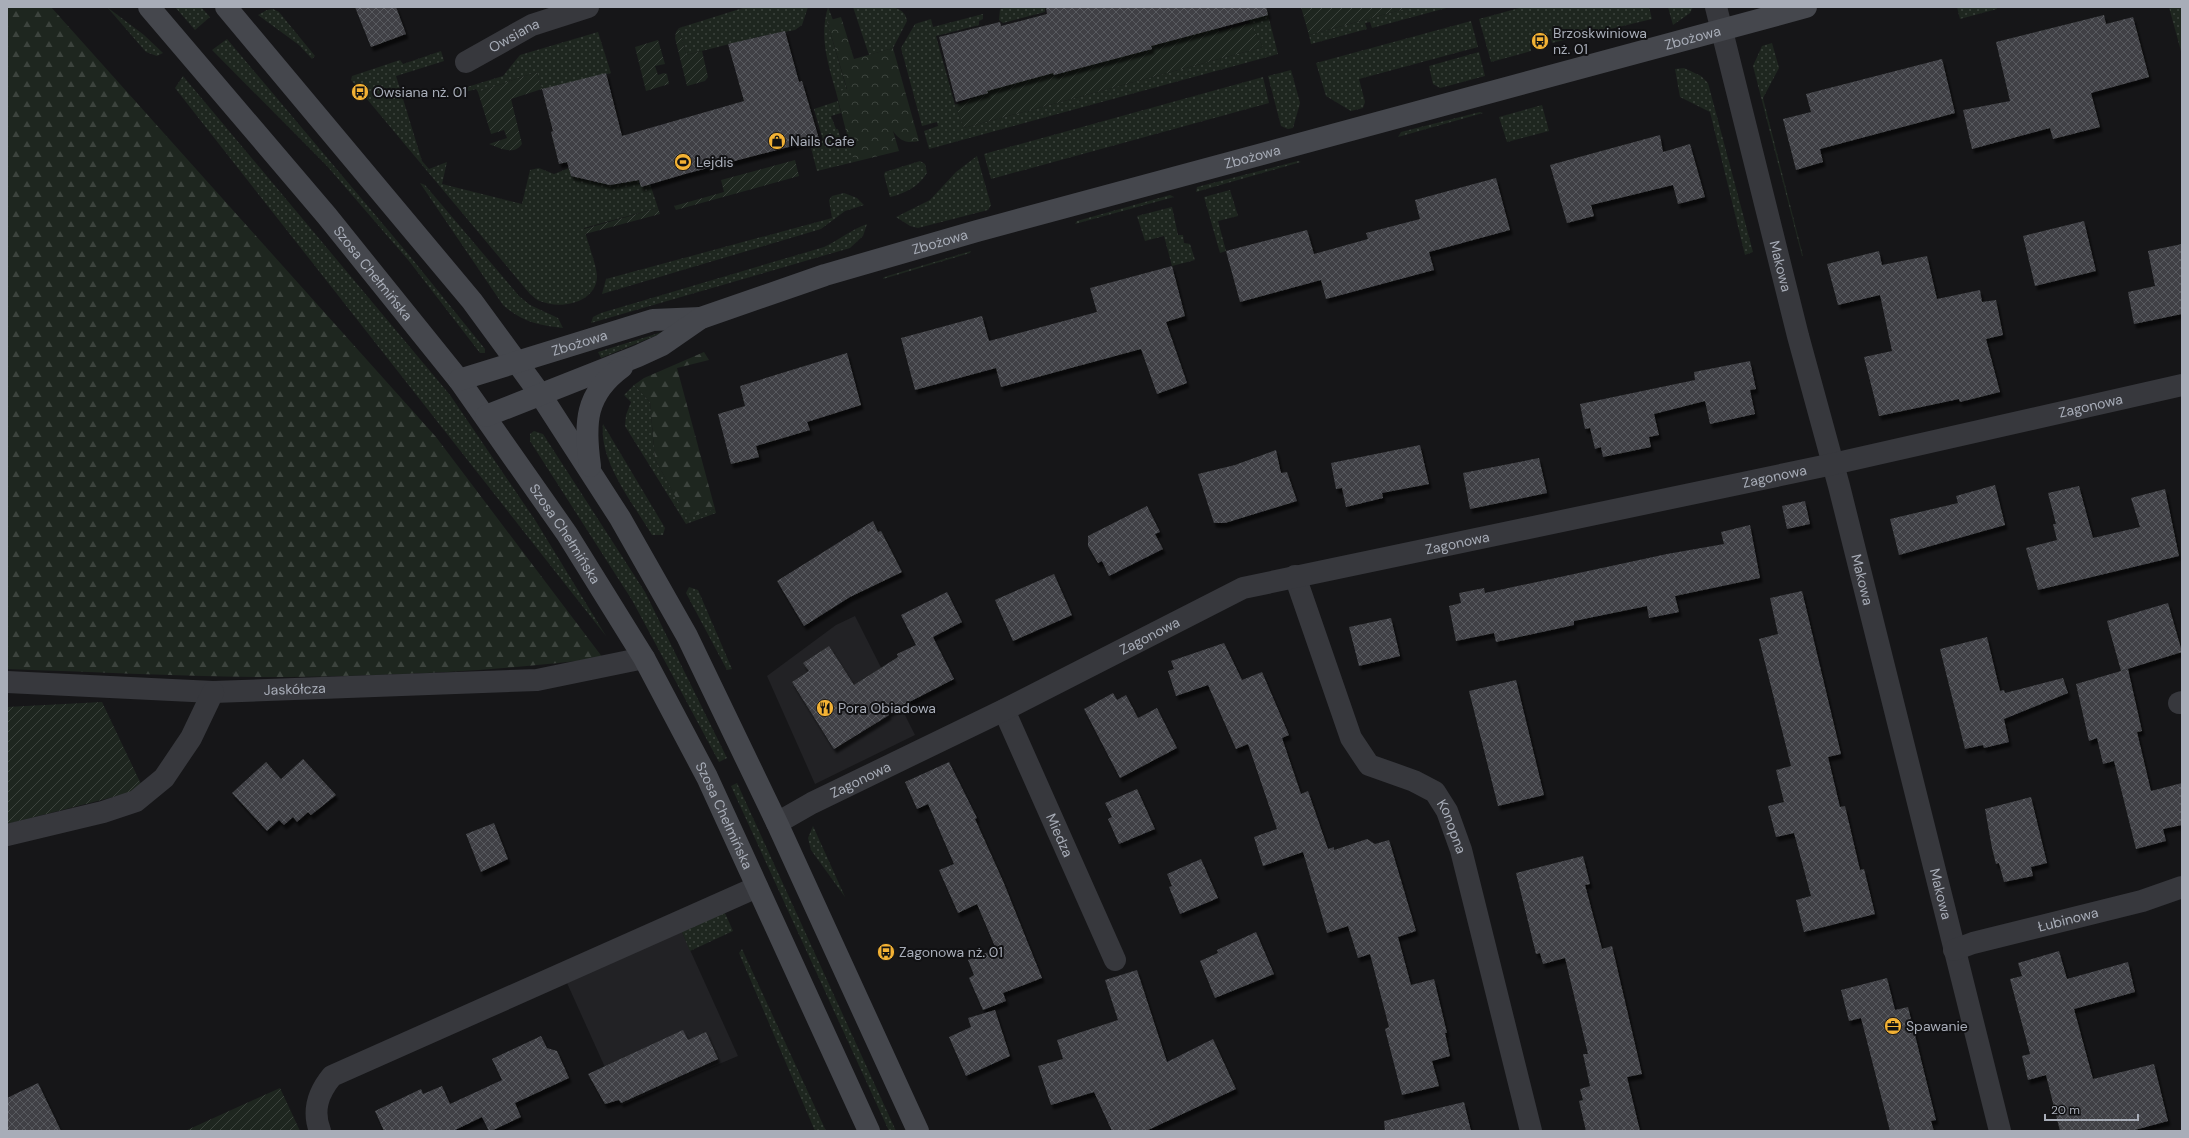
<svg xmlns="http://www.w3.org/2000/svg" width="2189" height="1138" font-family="'DM Sans',sans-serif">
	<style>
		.built { fill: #222225 }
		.grass { fill: url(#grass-dots) }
		.forest { fill: url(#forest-firs) }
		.park { fill: url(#park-crowns) }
		.garden { fill: url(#garden-furrows) }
		.building { fill: url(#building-cross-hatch); filter: url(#shadow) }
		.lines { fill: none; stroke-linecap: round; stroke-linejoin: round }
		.street { stroke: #37383d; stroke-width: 22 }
		.secondary { stroke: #45474d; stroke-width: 22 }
		.labels { text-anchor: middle; stroke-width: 4; stroke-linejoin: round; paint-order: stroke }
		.poi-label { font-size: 14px; fill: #a8adb8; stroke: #111113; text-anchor: start }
		.street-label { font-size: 14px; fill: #a8adb8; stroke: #111113 }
	</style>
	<defs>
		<pattern id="grass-dots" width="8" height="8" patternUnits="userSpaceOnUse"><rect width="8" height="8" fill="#1e261f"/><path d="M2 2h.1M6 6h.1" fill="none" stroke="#3c433d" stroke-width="1.8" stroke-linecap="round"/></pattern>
		<pattern id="forest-firs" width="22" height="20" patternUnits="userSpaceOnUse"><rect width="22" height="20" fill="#1e261f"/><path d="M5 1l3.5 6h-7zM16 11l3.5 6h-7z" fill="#3c433d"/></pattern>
		<pattern id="park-crowns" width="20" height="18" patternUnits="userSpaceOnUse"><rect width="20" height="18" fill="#1e261f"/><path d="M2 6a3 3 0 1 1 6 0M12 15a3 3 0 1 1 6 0" fill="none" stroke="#3c433d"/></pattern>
		<pattern id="garden-furrows" width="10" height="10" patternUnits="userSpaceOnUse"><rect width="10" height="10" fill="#1e261f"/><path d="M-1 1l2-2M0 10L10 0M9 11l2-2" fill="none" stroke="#3c433d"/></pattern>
		<pattern id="building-cross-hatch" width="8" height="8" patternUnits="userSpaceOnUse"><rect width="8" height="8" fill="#404145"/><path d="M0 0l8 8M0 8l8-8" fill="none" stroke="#595a5e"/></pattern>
		<filter id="shadow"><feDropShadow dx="2.5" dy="4.5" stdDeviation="1" flood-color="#0009"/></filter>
	</defs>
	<rect width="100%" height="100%" fill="#161618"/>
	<g class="built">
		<path d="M855,616L915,735L815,784L767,676L836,625Z"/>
		<path d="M681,930L738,1056L622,1105L567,983Z"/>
	</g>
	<g class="grass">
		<path d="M107,7L144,35L163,53L157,56L146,52Z"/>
		<path d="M175,7H201L210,17L195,30Z"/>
		<path d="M746,7H808L802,25L795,30L757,37L686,55L679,28Z"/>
		<path d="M828,7L833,20L827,21L847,90L836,92C828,63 819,37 828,7Z"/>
		<path d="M853,7C869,7 905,0 907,21L893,48L869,55Z"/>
		<path d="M1008,7H1045V12L1003,23L999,20L1000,9Z"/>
		<path d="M1245,7H1266L1278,54L929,149L924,131L938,126L937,122L922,126L901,48L915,24L931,19L933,27L983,14V19L979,21V25L936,36L955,105L964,128L1263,47L1250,23Z"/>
		<path d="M1412,7H1450L1372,28L1370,22L1365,23L1367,29L1311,44L1309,35Z"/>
		<path d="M1523,7H1649L1652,19L1552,43L1550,35L1530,40L1531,51L1491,62L1479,19Z"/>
		<path d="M1668,7H1693L1690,13L1673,25Z"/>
		<path d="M1957,7H1996L1997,9L1960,19Z"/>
		<path d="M2169,7H2182V55Z"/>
		<path d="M273,9L279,12L315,56L312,59L299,45L258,15L267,10Z"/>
		<path d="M1471,21L1478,47L1359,79L1365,102L1363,108L1351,111L1326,96L1316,63Z"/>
		<path d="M598,32L611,73L542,89L537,72L478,92L476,89L455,95L454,91L503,76L520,55Z"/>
		<path d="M227,39L409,255L485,349V353H480L409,261L327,166L212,50Z"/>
		<path d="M1772,43L1779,68L1763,98L1803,256H1802L1753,66L1762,46Z"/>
		<path d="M441,51L444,61L396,76L422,161L429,169L447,162L442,184L522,204L530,170L539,168L554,174L569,168L571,176L595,182L608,178L610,185L639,180L641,187L650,184L658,208L584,228C587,241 597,266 597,277C596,303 560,310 540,301C536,300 533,296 530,294L351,80L352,76L400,60L403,64Z"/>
		<path d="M1479,52L1485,76L1440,88L1433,84L1429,66Z"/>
		<path d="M1684,68L1701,76L1708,83L1753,252L1745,255L1710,112L1680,97L1675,69Z"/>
		<path d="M1291,70L1300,103L1293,128L1288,129L1281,126L1268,76Z"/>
		<path d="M183,76L450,395L535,520L606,636L175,88Z"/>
		<path d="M1263,77L1269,103L991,179L984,154Z"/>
		<path d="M838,101L841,113L831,116L836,129H838L843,148L851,147L854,162L817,171L810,144L823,140L814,109Z"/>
		<path d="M1542,105L1549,131L1507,142L1499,117Z"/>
		<path d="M1480,112L1483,113L1398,137L1401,132Z"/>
		<path d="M977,156L991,205L988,210L918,228L910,226L896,217L930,200L956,172Z"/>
		<path d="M920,161L925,164L927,173C918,187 906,193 890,197L884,175L885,172Z"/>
		<path d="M1298,161L1301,162L1196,192L1197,187Z"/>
		<path d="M420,183L425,185L519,296L530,305L558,318L563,328C540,326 520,321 503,305Z"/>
		<path d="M1230,190L1238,216L1218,221L1226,251L1220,253L1204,197Z"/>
		<path d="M844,193L857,198L864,205L845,211L821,229L602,294L606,279L832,218L829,200L832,196Z"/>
		<path d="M1170,195L1174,197L1075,224L1077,221Z"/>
		<path d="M1172,207L1178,235H1183L1184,243L1190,244L1195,260L1172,266L1164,236L1145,241L1137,216Z"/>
		<path d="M867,224L863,236L850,248L591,323L593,317L601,313L824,247C839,240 852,229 867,224Z"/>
		<path d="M971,251L970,253L883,279L884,277Z"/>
		<path d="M672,329L601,358L598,352Z"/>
		<path d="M634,385L650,402L655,459L687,517L715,509L716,513L686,524L625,426L626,415L631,402L624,395Z"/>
		<path d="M603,424L665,528L663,535H652C633,503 599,462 603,424Z"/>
		<path d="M534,431L543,434L645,592L727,758L719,762L632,600L530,441V434Z"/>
		<path d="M689,587L698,590L732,669L727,670L686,593Z"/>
		<path d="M737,783L896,1131H889L731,786Z"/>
		<path d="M813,826L845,897L811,850L808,838Z"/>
		<path d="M724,911L733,931L690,951L681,930Z"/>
		<path d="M742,949L826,1131H815L739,953Z"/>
	</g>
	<g class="forest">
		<path d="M7,7H51L436,437L603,658C489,672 373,677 258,677C174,676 91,672 7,669Z"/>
		<path d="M704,352L709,360L677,368L715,509L687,518L655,459L650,402L634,385L644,378Z"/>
	</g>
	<path class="park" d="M841,17L854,59L893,48L919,141C907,144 900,141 893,131L899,151L854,162L836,92L847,89L827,21Z"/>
	<g class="garden">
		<path d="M1301,7H1412L1309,35Z"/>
		<path d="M1250,23L1263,47L964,128L955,105L987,93V91L1053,73L1054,75L1088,66V64L1117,55V58L1152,49L1151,46L1218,28L1219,31Z"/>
		<path d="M679,28L686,55L702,51L708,77L705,81L687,86L675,38L676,32Z"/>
		<path d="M658,40L665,64L655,66L658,75L664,73L667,74L669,84L646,91L635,47Z"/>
		<path d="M537,72L542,89L511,99L522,144C514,156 500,148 489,144L507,138L504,130L491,134L478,92Z"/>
		<path d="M795,160L799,176L676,210L674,206L724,192L721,180Z"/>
		<path d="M658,208L660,214L585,234L584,229Z"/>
		<path d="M102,702L141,784L133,792L7,824V707Z"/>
		<path d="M280,1088L300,1131H185Z"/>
	</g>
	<g class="building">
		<path d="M355,7H396L406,34L371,47Z"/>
		<path d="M1046,7H1266L1268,15L1151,46L1152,49L1080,68L1054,75L1053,73L987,91L988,93L956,102L939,37L1000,22L1001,26L1047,14Z"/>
		<path d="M2104,15L2106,24L2133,17L2149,77L2091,93L2100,127L2053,139L2050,128L1972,149L1963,110L2010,101L1996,42Z"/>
		<path d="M785,31L799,82L802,81L819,139L685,174L641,187L639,180L610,185L571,176L567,162L559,164L551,132L553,131L542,89L606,73L622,136L744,101L728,44Z"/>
		<path d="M1942,59L1955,113L1820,149L1823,162L1796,170L1783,119L1811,112L1806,94Z"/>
		<path d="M1660,135L1663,152L1690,144L1705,197L1678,204L1673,185L1591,205L1594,216L1567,223L1550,165Z"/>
		<path d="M1496,178L1510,230L1429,252L1434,270L1326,299L1321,280L1240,302L1226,251L1307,230L1314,254L1368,239L1366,233L1420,219L1415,200Z"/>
		<path d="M2084,221L2096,271L2035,286L2023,236Z"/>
		<path d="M2182,244V314L2134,324L2128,292L2155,286L2148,251Z"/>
		<path d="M1879,251L1882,265L1927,256L1937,299L1980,290L1982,302L1996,300L2003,335L1986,339L2000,392L1960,402L1959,399L1879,416L1864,357L1892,351L1880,295L1838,305L1827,264Z"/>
		<path d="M1172,266L1185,316L1166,322L1187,383L1157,394L1141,349L1001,387L996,368L915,390L901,338L982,316L989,341L1097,312L1090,288Z"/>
		<path d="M847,353L861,405L807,422L810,430L756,446L759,457L731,464L718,414L745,406L740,386Z"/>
		<path d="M1750,361L1756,389L1750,390L1755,414L1710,424L1705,401L1654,414L1659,435L1649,437L1651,447L1603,457L1601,447L1595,449L1590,428L1585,429L1580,404L1695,380L1694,372Z"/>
		<path d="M1420,445L1429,484L1382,493L1383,498L1346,507L1342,488L1336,489L1331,463Z"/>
		<path d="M1276,450L1281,473L1287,472L1297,501L1225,523H1214L1198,474L1235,465Z"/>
		<path d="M1539,458L1547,493L1470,509L1463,473Z"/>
		<path d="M1995,485L2005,525L1899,555L1890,519L1958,503L1956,496Z"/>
		<path d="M2079,486L2093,538L2140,527L2131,498L2165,489L2179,556L2038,590L2026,548L2057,540L2053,524H2056L2048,493Z"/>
		<path d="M1805,501L1810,524L1787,529L1782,506Z"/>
		<path d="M1147,506L1160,532L1155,534L1163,549L1109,576L1102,561L1098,563L1088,546V536Z"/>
		<path d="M873,521L878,532L881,531L902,572L850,597L804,626L777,581Z"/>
		<path d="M1750,525L1760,578L1675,596L1679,612L1649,618L1647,606L1574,621V625L1496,642L1494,633L1456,641L1449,606L1461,603L1459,593L1484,588L1485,593L1667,554L1724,544L1721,532Z"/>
		<path d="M1054,574L1072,615L1013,641L995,600Z"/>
		<path d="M1802,591L1841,754L1828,757L1840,807L1845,806L1860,870L1864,869L1875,914L1804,932L1796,900L1811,896L1794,833L1776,837L1768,806L1784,802L1776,770L1791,766L1759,639L1778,634L1770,598Z"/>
		<path d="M947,592L962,622L933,637L954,679L888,713L889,715L834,749L792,682L809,671L803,663L829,646L854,685L898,657L897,654L916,645L901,615Z"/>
		<path d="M2168,603L2182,652L2121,671L2107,621Z"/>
		<path d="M1391,618L1400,656L1359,666L1349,627Z"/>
		<path d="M1987,637L2000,691L2004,690L2005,693L2063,678L2068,693L2004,719L2009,742L1984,748L1983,745L1965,749L1940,649Z"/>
		<path d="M1224,643L1242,680L1262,672L1289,735L1282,738L1301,794L1308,791L1328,849L1334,847V850L1367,839L1375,844L1389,840L1416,931L1398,937L1411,985L1434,979L1447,1033H1445L1450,1056L1432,1061L1439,1086L1402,1095L1385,1029L1389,1027L1370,954L1358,958L1348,926L1327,933L1303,852L1263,866L1254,837L1277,829L1248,744L1236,749L1208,685L1176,696L1168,671L1174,669L1171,661Z"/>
		<path d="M2128,669L2142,731L2137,732L2151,791L2182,783V825L2163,829L2166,841L2136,849L2114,761L2103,764L2097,738L2089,741L2076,684Z"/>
		<path d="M1516,680L1544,795L1498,806L1469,691Z"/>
		<path d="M1113,693L1117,700L1126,695L1138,718L1157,708L1177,748L1120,778L1084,709Z"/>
		<path d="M303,759L336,795L311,815L308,812L297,822L293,817L284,825L279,820L267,831L232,793L266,762L281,779Z"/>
		<path d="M949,762L977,818L975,819L1003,881L1042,978L1003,993L1006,1001L983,1010L969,978L974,975L968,960L996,949L977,904L958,913L939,870L954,864L928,804L917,809L905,782Z"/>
		<path d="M1137,789L1155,829L1119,844L1108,819L1112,817L1105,803Z"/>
		<path d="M2031,797L2047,863L2031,867L2033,876L2004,882L1999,863L1996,864L1992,848L1985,809Z"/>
		<path d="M494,823L508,859L481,872L466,834Z"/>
		<path d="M1583,856L1590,884L1585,885L1602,949L1612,946L1642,1074L1627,1077L1640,1131H1586L1579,1101L1583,1100L1580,1089L1590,1086L1583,1054H1588L1565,958L1543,964L1540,953L1536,954L1516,873Z"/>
		<path d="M1201,859L1218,898L1180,914L1169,887L1172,886L1167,874Z"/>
		<path d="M1256,932L1274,974L1215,998L1200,961L1218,953L1217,950Z"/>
		<path d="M2059,951L2067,979L2128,962L2135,992L2074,1009L2093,1079L2154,1064L2168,1121L2131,1131H2060L2046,1075L2028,1080L2022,1056L2030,1054L2010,979L2022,976L2018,963Z"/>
		<path d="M1137,970L1167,1062L1213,1039L1236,1089L1146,1131H1112L1094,1092L1051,1105L1038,1066L1063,1059L1057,1040L1118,1020L1105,980Z"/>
		<path d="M1887,978L1895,1010L1908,1007L1936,1120L1931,1121L1934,1131H1890L1861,1018L1849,1021L1841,990Z"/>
		<path d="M995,1010L1010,1056L966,1076L949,1037L971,1027L968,1018Z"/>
		<path d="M683,1030L688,1040L706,1032L718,1059L621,1103L619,1100L605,1104L588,1074Z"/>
		<path d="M541,1036L547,1048L557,1051L569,1078L515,1103L521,1117L491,1131H489L482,1117L453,1131H384L375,1111L421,1089L423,1094L442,1086L450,1104L502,1080L492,1059Z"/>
		<path d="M38,1083L61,1131H7V1098Z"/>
		<path d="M1464,1102L1471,1131H1385L1384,1121Z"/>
	</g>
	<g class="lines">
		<g class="street">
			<path id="s1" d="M1716,7L1798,336L1839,486L2000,1131"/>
			<path id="s2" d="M466,62L532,25L588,7"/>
			<path id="s3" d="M1295,576L1351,738L1369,765L1414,781L1435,792L1447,811L1461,850L1531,1131"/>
			<path id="s4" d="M7,682L213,692L537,680L644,658"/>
			<path d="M2179,703L2182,702"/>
			<path id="s5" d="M1004,710L1115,960"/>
			<path id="s6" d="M777,823L812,803L1004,710L1243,588L1833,464L2182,385"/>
			<path d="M7,835L103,812L136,801L164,778L191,738L213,692"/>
			<path id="s7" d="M1954,950L1973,943L2142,901L2182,887"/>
			<path d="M320,1131C312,1110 318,1093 332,1076L757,887"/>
		</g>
		<g class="secondary">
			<path id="s8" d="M149,7L327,216L459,380L567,534L644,658L707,777L869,1131"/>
			<path d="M226,7L472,301L540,394L620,518L687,636L777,823L918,1131"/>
			<path id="s9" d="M459,380L653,320L701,318"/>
			<path id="s10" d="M486,416L638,356L662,345L701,318L825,275L977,231L1806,7"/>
			<path d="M590,466C584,423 585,394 622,367"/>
		</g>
	</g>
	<defs>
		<symbol id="bus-disc" viewBox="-11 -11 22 22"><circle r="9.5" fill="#f2b134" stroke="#111113"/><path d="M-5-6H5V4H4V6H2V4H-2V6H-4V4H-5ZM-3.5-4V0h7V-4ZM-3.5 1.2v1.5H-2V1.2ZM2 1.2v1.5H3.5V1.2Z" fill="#111"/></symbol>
		<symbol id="shop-disc" viewBox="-11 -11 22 22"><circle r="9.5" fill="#f2b134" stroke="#111113"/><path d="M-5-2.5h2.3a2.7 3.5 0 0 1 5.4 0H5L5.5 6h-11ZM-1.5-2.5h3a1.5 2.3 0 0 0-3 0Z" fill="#111"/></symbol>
		<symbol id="stadium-disc" viewBox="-11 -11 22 22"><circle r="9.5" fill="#f2b134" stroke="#111113"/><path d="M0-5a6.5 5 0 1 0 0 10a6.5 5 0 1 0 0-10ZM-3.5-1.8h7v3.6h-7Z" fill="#111"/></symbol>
		<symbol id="restaurant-disc" viewBox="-11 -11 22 22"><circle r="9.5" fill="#f2b134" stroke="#111113"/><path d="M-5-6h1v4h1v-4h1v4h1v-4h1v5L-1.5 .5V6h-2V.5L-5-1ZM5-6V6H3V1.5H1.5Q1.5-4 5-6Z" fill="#111"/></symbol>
		<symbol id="office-disc" viewBox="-11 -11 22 22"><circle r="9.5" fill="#f2b134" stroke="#111113"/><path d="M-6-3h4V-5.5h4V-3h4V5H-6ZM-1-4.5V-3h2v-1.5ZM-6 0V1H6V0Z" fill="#111"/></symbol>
	</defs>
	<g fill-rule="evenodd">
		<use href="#bus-disc" x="1530" y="31" width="20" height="20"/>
		<use href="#bus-disc" x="350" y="82" width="20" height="20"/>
		<use href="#shop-disc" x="767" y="131" width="20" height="20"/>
		<use href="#stadium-disc" x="673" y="152" width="20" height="20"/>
		<use href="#restaurant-disc" x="815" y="698" width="20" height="20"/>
		<use href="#bus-disc" x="876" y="942" width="20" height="20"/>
		<use href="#office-disc" x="1883" y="1016" width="20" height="20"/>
	</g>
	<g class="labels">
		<g class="poi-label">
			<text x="1553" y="38">Brzoskwiniowa<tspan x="1553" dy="16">nż. 01</tspan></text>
			<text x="373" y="97">Owsiana nż. 01</text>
			<text x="790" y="146">Nails Cafe</text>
			<text x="696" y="167">Lejdis</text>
			<text x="838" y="713">Pora Obiadowa</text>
			<text x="899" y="957">Zagonowa nż. 01</text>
			<text x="1906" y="1031">Spawanie</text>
		</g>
		<g class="street-label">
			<text dy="5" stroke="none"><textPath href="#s2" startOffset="55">Owsiana</textPath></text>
			<text dy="5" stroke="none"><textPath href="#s10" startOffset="1268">Zbożowa</textPath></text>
			<text dy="5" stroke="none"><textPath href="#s10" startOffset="812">Zbożowa</textPath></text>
			<text dy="5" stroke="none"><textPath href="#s10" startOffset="488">Zbożowa</textPath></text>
			<text dy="5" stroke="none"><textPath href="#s1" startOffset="267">Makowa</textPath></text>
			<text dy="5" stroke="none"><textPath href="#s8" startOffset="348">Szosa Chełmińska</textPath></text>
			<text dy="5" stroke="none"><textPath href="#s9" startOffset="126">Zbożowa</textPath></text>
			<text dy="5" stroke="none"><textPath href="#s6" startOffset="1389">Zagonowa</textPath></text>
			<text dy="5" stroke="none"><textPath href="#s6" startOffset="1065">Zagonowa</textPath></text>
			<text dy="5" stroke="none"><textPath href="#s8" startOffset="672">Szosa Chełmińska</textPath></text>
			<text dy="5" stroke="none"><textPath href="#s6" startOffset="741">Zagonowa</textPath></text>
			<text dy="5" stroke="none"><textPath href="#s1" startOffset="591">Makowa</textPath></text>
			<text dy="5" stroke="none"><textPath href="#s6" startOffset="417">Zagonowa</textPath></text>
			<text dy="5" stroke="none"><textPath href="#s4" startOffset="288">Jaskółcza</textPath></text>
			<text dy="5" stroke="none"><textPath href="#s6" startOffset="94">Zagonowa</textPath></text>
			<text dy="5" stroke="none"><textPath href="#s8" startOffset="996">Szosa Chełmińska</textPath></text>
			<text dy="5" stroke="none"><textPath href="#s3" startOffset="314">Konopna</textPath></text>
			<text dy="5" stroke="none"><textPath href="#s5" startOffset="137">Miedza</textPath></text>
			<text dy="5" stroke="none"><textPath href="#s1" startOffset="915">Makowa</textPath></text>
			<text dy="5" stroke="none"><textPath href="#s7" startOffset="118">Łubinowa</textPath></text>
		</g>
	</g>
	<rect width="2189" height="1138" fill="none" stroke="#a8adb8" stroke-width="16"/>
	<path d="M2045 1114v6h93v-6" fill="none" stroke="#a8adb8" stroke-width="2"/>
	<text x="2051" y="1114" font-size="12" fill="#a8adb8" stroke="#111113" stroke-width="3" paint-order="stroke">20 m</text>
</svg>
